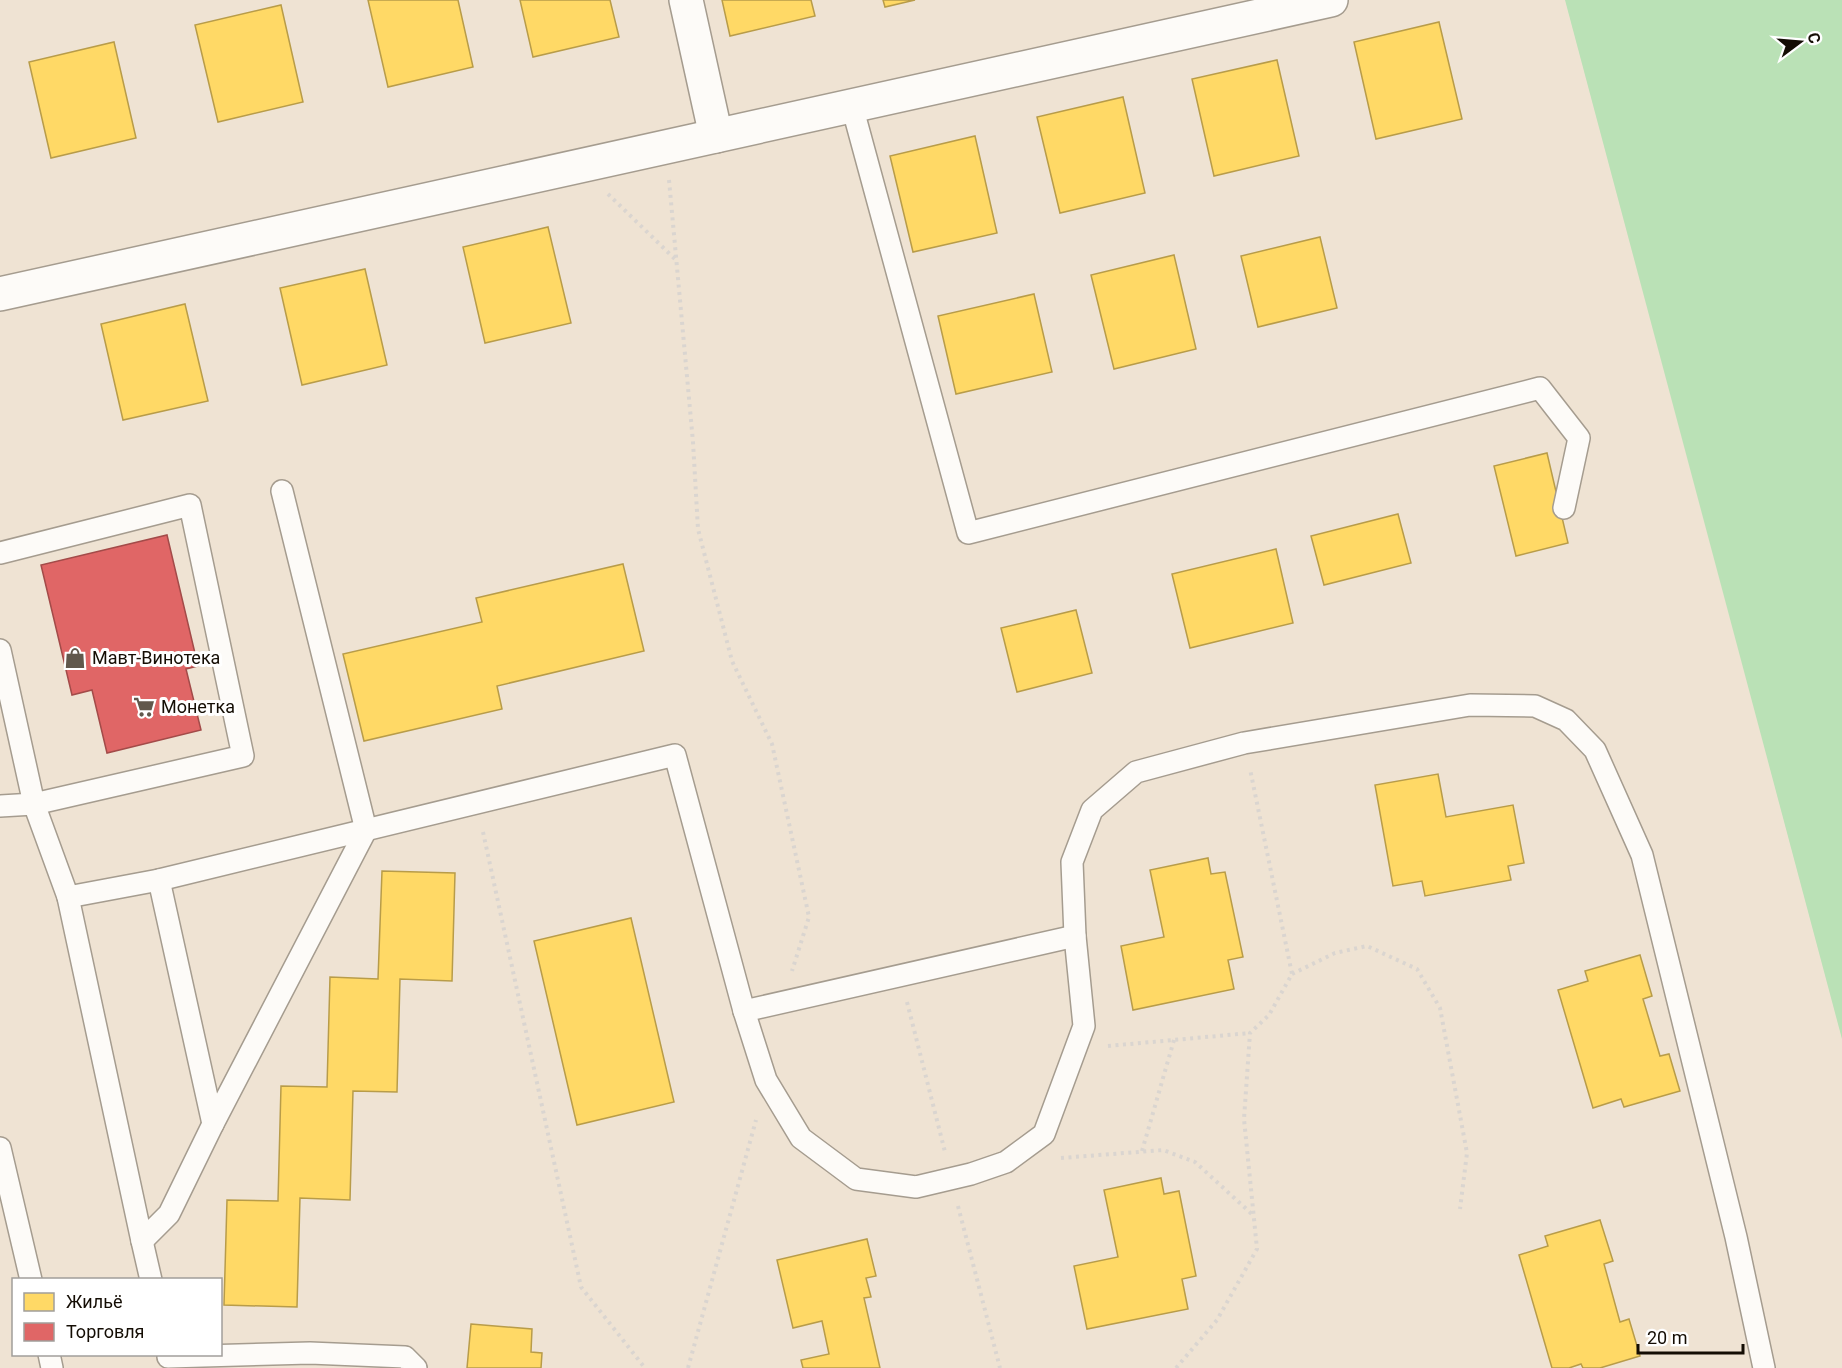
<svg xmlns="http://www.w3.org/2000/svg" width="1842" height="1368" font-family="Roboto,sans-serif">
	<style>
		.green { fill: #bae1b6 }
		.homes { fill: #ffd966; stroke: #b89c49; stroke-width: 1.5 }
		.shops { fill: #e06666; stroke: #a34b49; stroke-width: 1.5 }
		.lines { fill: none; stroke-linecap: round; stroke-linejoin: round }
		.lane-casing { stroke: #a59c8f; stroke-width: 24 }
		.street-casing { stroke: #a59c8f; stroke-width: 36 }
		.path { stroke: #dad5d0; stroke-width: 4; stroke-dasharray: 3 4.5; stroke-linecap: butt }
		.lane { stroke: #fdfbf8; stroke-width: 21 }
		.street { stroke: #fdfbf8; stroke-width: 33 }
		.labels { text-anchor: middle; stroke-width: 6; stroke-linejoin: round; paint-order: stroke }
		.poi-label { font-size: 18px; fill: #140d04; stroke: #fff; text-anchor: start }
	</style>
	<rect width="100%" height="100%" fill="#efe3d3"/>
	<path class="green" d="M1565,0H1842V1039Z"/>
	<g class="homes">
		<path d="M368,0H458L473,67L388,87Z"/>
		<path d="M520,0H610L619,37L533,57Z"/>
		<path d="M722,0H811L815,16L730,36Z"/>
		<path d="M883,0H915L885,7Z"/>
		<path d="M281,5L303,102L218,122L195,25Z"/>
		<path d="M1439,22L1462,119L1376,139L1354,42Z"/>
		<path d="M114,42L136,138L51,158L29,62Z"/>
		<path d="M1277,60L1299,156L1214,176L1192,79Z"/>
		<path d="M1123,97L1145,193L1060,213L1037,117Z"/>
		<path d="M975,136L997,233L913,252L890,156Z"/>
		<path d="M548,227L571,323L485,343L463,247Z"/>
		<path d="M1320,237L1337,308L1258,327L1241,256Z"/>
		<path d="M1174,255L1196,349L1114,369L1091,275Z"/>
		<path d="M365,269L387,365L302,385L280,288Z"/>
		<path d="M1034,294L1052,372L956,394L938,316Z"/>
		<path d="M185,304L208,401L123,420L101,324Z"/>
		<path d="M1547,453L1568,543L1516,556L1494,466Z"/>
		<path d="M1398,514L1411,563L1324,585L1311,536Z"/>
		<path d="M1276,549L1293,623L1190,648L1172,574Z"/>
		<path d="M623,564L644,651L497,686L502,709L364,741L343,654L482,622L476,598Z"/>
		<path d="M1076,610L1092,673L1017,692L1001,628Z"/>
		<path d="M1438,774L1446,817L1513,805L1524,863L1508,866L1511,880L1425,896L1422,881L1393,886L1375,785Z"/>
		<path d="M1208,858L1211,874L1225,872L1243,957L1228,960L1234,989L1133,1010L1121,946L1164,937L1150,870Z"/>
		<path d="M382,871L455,873L452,981L400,979L397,1092L353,1091L350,1200L300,1198L297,1307L224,1305L227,1200L278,1201L281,1086L327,1087L330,977L378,979Z"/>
		<path d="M631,918L674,1102L577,1125L534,941Z"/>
		<path d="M1640,955L1652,996L1643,999L1660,1056L1669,1054L1680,1091L1624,1107L1621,1099L1593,1108L1558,990L1588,981L1585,971Z"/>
		<path d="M1161,1178L1164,1194L1179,1191L1196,1276L1182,1279L1188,1309L1087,1329L1074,1266L1118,1257L1104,1190Z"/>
		<path d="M1600,1220L1613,1261L1604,1264L1620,1322L1629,1319L1640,1356L1600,1368H1583L1581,1364L1569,1368H1552L1519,1255L1548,1246L1545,1236Z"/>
		<path d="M867,1239L876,1276L866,1278L871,1297L864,1298L880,1368H803L801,1360L829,1354L822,1321L793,1328L777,1260Z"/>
		<path d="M471,1324L532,1329L531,1352L542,1353L541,1368H467Z"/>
	</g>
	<path class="shops" d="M167,535L198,666L186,669L201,730L107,753L92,690L72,695L41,565Z"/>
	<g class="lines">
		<defs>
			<g id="lane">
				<path d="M852,106L968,533L1540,388L1579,438L1564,508"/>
				<path d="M0,553L190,505L243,756L34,804L0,806"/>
				<path d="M0,650L34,804L68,897L142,1241L169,1214L213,1124L366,830L282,491"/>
				<path d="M159,880L213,1124"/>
				<path d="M68,897L159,880L675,755L744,1011L766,1080L801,1138L856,1179L916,1187L971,1174L1006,1162L1044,1134L1084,1026L1075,936L1072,862L1092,810L1136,772L1244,743L1470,705L1535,706L1566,720L1595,750L1642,855L1736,1237L1764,1368"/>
				<path d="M744,1011L1075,936"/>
				<path d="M0,1148L31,1280"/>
				<path d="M142,1241L151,1280"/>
				<path d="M49,1354L52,1368"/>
				<path d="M168,1357L310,1353L405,1357L416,1368"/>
			</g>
			<g id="street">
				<path d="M686,0L716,136"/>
				<path d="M0,294L1331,0"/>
			</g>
		</defs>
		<use href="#lane" class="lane-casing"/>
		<use href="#street" class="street-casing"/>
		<g class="path">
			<path d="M669,180L693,442L698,529L732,661L772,744L809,917L792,971"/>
			<path d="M608,194L677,261"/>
			<path d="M483,832L581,1287L645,1368"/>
			<path d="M1292,974L1335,953L1367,946L1417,969L1440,1008L1467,1153L1460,1209"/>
			<path d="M907,1002L945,1152"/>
			<path d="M1108,1046L1250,1033"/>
			<path d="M1142,1151L1174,1040"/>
			<path d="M1061,1158L1163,1150L1195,1162L1254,1216"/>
			<path d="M958,1206L1000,1368"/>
			<path d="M688,1368L756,1120"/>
			<path d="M1176,1368L1217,1320L1257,1249L1244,1119L1250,1033L1269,1015L1292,974L1250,769"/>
		</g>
		<use href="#lane" class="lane"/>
		<use href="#street" class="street"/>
	</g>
	<defs>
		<symbol id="shop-bare" viewBox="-9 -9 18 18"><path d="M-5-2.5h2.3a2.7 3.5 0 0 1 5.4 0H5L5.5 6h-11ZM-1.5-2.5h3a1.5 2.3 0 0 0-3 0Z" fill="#61584c" stroke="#fff" stroke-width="2.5" paint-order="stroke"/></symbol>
		<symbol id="supermarket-bare" viewBox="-9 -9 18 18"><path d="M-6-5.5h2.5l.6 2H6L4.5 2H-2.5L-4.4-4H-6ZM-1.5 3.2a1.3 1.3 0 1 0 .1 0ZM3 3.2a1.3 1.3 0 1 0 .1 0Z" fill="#61584c" stroke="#fff" stroke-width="2.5" paint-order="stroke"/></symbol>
	</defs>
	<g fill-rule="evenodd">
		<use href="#shop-bare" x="60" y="643" width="30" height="30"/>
		<use href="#supermarket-bare" x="129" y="692" width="30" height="30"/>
	</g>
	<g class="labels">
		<g class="poi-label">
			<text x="92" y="664">Мавт-Винотека</text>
			<text x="161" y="713">Монетка</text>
		</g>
	</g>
	<rect x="12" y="1278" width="210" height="78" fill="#ffffff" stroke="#a19e9b" stroke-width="1.5"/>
	<rect x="24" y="1293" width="30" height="18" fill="#ffd966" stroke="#a19e9b" stroke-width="1.5"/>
	<text x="66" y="1308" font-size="18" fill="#140d04">Жильё</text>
	<rect x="24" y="1323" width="30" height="18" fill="#e06666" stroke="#a19e9b" stroke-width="1.5"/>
	<text x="66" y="1338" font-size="18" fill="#140d04">Торговля</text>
	<g transform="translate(1800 42) rotate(74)" stroke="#ffffff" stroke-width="4.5" paint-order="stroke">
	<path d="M0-4.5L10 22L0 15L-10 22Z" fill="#140d04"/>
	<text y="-9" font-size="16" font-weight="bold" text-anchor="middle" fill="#140d04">С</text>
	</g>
	<path d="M1638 1344v9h105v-9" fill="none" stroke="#140d04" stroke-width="3"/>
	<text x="1647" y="1344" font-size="18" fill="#140d04" stroke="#ffffff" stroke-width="4.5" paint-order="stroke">20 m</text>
</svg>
